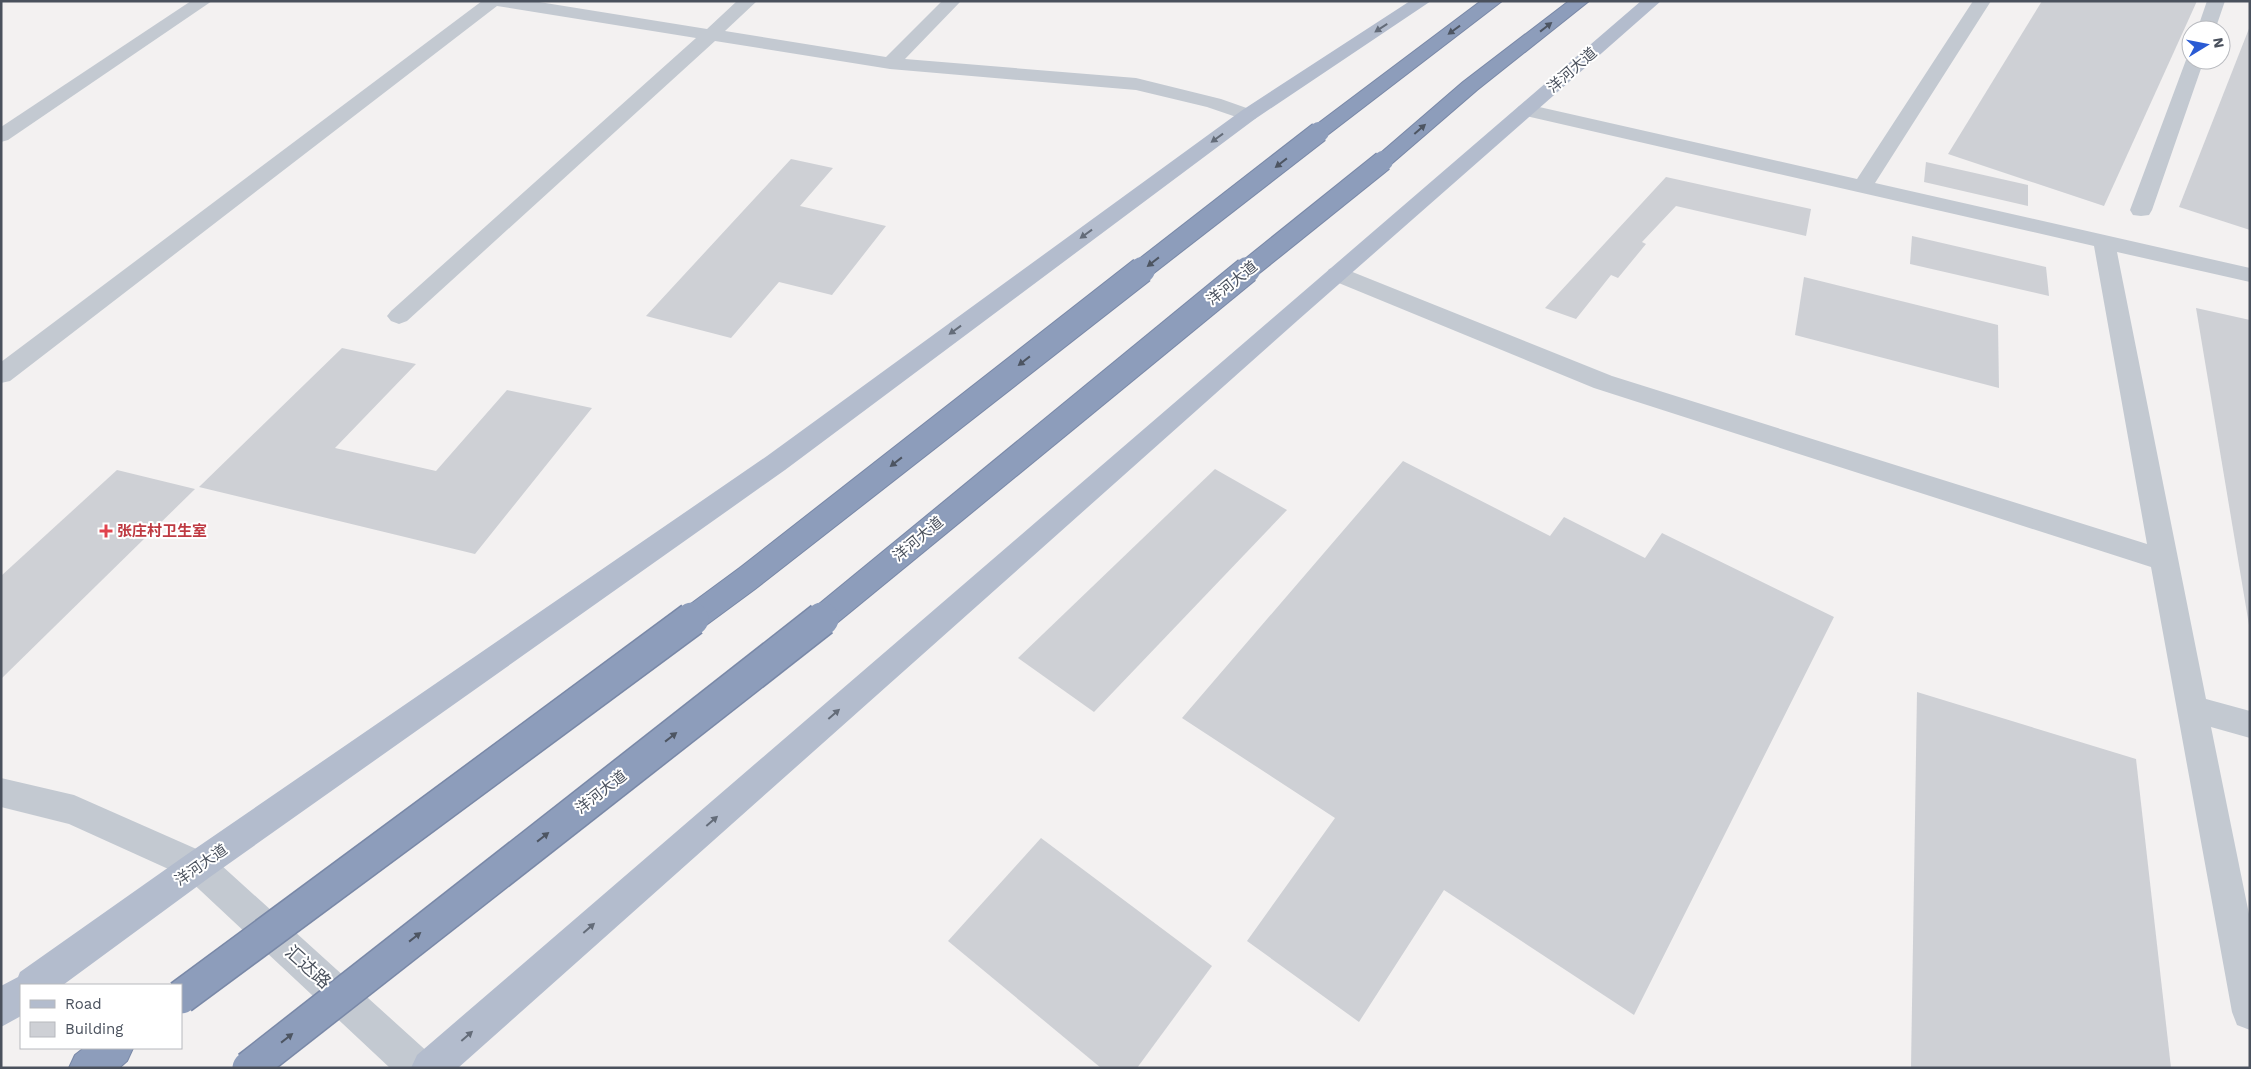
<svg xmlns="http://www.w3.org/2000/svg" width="2251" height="1069" font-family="'Work Sans','Noto Sans SC',sans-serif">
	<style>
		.building { fill: #ced0d5 }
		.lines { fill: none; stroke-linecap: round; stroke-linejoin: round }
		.highway-casing { stroke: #7988a7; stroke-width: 2 }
		.minor { fill: #c3c9d1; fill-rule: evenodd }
		.major { fill: #b3bccd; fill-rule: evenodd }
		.highway { fill: #8d9dbb; fill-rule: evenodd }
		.highway-bridge-far2-casing { stroke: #7988a7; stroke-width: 22; stroke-linecap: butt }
		.highway-bridge-far1-casing { stroke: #7988a7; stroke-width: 28; stroke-linecap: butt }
		.highway-bridge-casing { stroke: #7988a7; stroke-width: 36; stroke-linecap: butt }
		.highway-bridge-far2 { stroke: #8d9dbb; stroke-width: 20 }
		.highway-bridge-far1 { stroke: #8d9dbb; stroke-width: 26 }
		.highway-bridge { stroke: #8d9dbb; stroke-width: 33 }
		.oneway { fill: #4d5562 }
		.oneway2 { fill: #646c79 }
		.health-dot { fill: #e0444e; stroke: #fff; stroke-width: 2 }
		.labels { text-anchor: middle; stroke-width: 4; stroke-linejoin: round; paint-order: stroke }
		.street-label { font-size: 15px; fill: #4a515d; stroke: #fff }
		.health-label { font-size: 15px; font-weight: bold; fill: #be3a42; stroke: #fff; text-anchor: start }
		.near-street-label { font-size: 18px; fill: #4a515d; stroke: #fff }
	</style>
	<rect width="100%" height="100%" fill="#f3f1f1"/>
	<g class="building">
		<path d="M2042,1H2197L2104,206L1948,154Z"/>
		<path d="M2250,26V230L2179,207Z"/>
		<path d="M791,159L833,168L800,206L886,226L832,295L779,282L731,338L646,316Z"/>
		<path d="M1926,162L2028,185V206L1924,182Z"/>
		<path d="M1666,177L1811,209L1806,236L1676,206L1642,242L1646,244L1618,278L1611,275L1576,319L1545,308Z"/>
		<path d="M1912,236L2046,267L2049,296L1910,264Z"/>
		<path d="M1804,277L1998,325L1999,388L1795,335Z"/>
		<path d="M2196,308L2250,320V625H2249Z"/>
		<path d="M342,348L416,364L335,448L436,471L507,390L592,408L475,554L199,487Z"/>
		<path d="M1403,461L1550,536L1564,517L1645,558L1662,533L1834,617L1634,1015L1444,890L1359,1022L1247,941L1335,818L1182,718Z"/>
		<path d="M1215,469L1287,510L1094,712L1018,658Z"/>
		<path d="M117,470L195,489L1,679V576Z"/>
		<path d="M1917,692L2136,759L2171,1068H1911Z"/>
		<path d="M1041,838L1212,966L1137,1068H1101L948,941Z"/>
	</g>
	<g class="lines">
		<defs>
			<g id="highway">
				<path d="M1481,1H1502L1326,136L1319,138L1312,136L1309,132L1312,128Z"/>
				<path d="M1569,1H1589L1477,90L1390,165L1383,167L1376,165L1373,161L1376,157L1463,82Z"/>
				<path d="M84,1048H133L127,1061L119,1068H69L75,1055Z"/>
			</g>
		</defs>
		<use href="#highway" class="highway-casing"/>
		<g class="minor">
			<path d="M191,1H212L8,140L1,142V127Z"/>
			<path d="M482,1H533L707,29L737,1H757L725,31L886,57L942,1H961L905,59L1136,78L1221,99L1255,111L1258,115L1255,119L1248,121L1207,107L1136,90L890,69L715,41L407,321L399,324L391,321L387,316L391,311L696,38L497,6L10,381L1,383V362Z"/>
			<path d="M1973,1H1991L1875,183L2250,268V282L2117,252L2206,699L2250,711V738L2211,727L2250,919V1030L2237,1025L2232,1012L2151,567L1594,388L1329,279L1326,274L1329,269L1337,267L1345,269L1612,376L2147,544L2094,246L1526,116L1519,114L1516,110L1519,106L1526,104L1857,179Z"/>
			<path d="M2207,1H2225L2215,30H2197Z"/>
			<path d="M2191,55V60H2204L2152,210L2149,215L2141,216L2133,215L2130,210L2186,60Z"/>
			<path d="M1,778L74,795L210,855L431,1055L437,1068H390L186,877L69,824L1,807Z"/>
		</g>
		<g class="major">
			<path d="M1410,1H1431L1255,119L785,470L210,877L63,985H21V1016L1,1027V986L18,977L20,972L186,855L767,456L1241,111Z"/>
			<path d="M1641,1H1661L1297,321L458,1068H411L417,1055Z"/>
		</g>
		<use href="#highway" class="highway"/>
		<defs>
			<g id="highway-bridge-far2">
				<path d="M1140,271L1319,132"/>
				<path d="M1246,271L1383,161"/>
			</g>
			<g id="highway-bridge-far1">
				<path d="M691,620L748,578L1142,270"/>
				<path d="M820,620L1247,270"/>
			</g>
			<g id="highway-bridge">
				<path d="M181,997L692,619"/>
				<path d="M249,1068L822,619"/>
			</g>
		</defs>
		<use href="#highway-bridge-far2" class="highway-bridge-far2-casing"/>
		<use href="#highway-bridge-far1" class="highway-bridge-far1-casing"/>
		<use href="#highway-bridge" class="highway-bridge-casing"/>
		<use href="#highway-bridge-far2" class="highway-bridge-far2"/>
		<use href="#highway-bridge-far1" class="highway-bridge-far1"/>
		<use href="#highway-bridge" class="highway-bridge"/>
	</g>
	<defs><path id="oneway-solid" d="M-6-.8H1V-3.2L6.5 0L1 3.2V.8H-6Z" transform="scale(1.25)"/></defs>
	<g class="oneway">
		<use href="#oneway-solid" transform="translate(1546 27) rotate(-38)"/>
		<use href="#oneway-solid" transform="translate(1454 30) rotate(144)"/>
		<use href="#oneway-solid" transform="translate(1420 129) rotate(-41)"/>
		<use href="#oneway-solid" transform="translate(1281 163) rotate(142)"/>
		<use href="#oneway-solid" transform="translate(1153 262) rotate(142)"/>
		<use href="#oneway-solid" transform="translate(1024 361) rotate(142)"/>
		<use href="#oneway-solid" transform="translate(896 462) rotate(142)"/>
		<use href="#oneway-solid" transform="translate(671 737) rotate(-38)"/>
		<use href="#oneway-solid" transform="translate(543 837) rotate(-38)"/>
		<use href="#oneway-solid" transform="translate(415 937) rotate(-38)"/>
		<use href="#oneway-solid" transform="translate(287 1038) rotate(-38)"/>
	</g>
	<g class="oneway2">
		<use href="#oneway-solid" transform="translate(1381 28) rotate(147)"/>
		<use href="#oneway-solid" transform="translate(1217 138) rotate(144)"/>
		<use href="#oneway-solid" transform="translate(1086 234) rotate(144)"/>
		<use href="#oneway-solid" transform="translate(955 330) rotate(144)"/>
		<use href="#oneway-solid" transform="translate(834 714) rotate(-41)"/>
		<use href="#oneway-solid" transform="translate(712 821) rotate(-41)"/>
		<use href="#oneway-solid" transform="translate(589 928) rotate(-41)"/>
		<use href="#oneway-solid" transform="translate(467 1036) rotate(-41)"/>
	</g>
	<path class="health-dot" d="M103.5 523.5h5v5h5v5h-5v5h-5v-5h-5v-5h5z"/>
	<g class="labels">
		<g class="street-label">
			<text transform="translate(1572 70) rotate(-41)" y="5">洋河大道</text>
			<text transform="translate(1232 283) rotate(-39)" y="5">洋河大道</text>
			<text transform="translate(918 539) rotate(-40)" y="5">洋河大道</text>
			<text transform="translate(601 792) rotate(-38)" y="5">洋河大道</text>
			<text transform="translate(201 865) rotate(-35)" y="5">洋河大道</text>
		</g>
		<g class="health-label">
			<text x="117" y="536">张庄村卫生室</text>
		</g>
		<g class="near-street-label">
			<text transform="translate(308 967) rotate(42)" y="6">汇达路</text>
		</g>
	</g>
	<rect width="2251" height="1069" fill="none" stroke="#4a515d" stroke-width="5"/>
	<rect x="20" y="984" width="162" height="65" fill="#ffffff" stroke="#b7b9be"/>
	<rect x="30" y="1000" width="25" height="8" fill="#b3bccd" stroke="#b7b9be"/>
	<text x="65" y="1009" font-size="15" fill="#4a515d">Road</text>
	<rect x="30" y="1022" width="25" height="15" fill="#ced0d5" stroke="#b7b9be"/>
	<text x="65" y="1034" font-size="15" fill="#4a515d">Building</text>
	<g transform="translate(2206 45) rotate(80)"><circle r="24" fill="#ffffff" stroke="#b7b9be"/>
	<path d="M0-4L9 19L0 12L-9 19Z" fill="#2a5bd4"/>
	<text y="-8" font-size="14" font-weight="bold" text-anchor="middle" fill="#4a515d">N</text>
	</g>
</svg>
